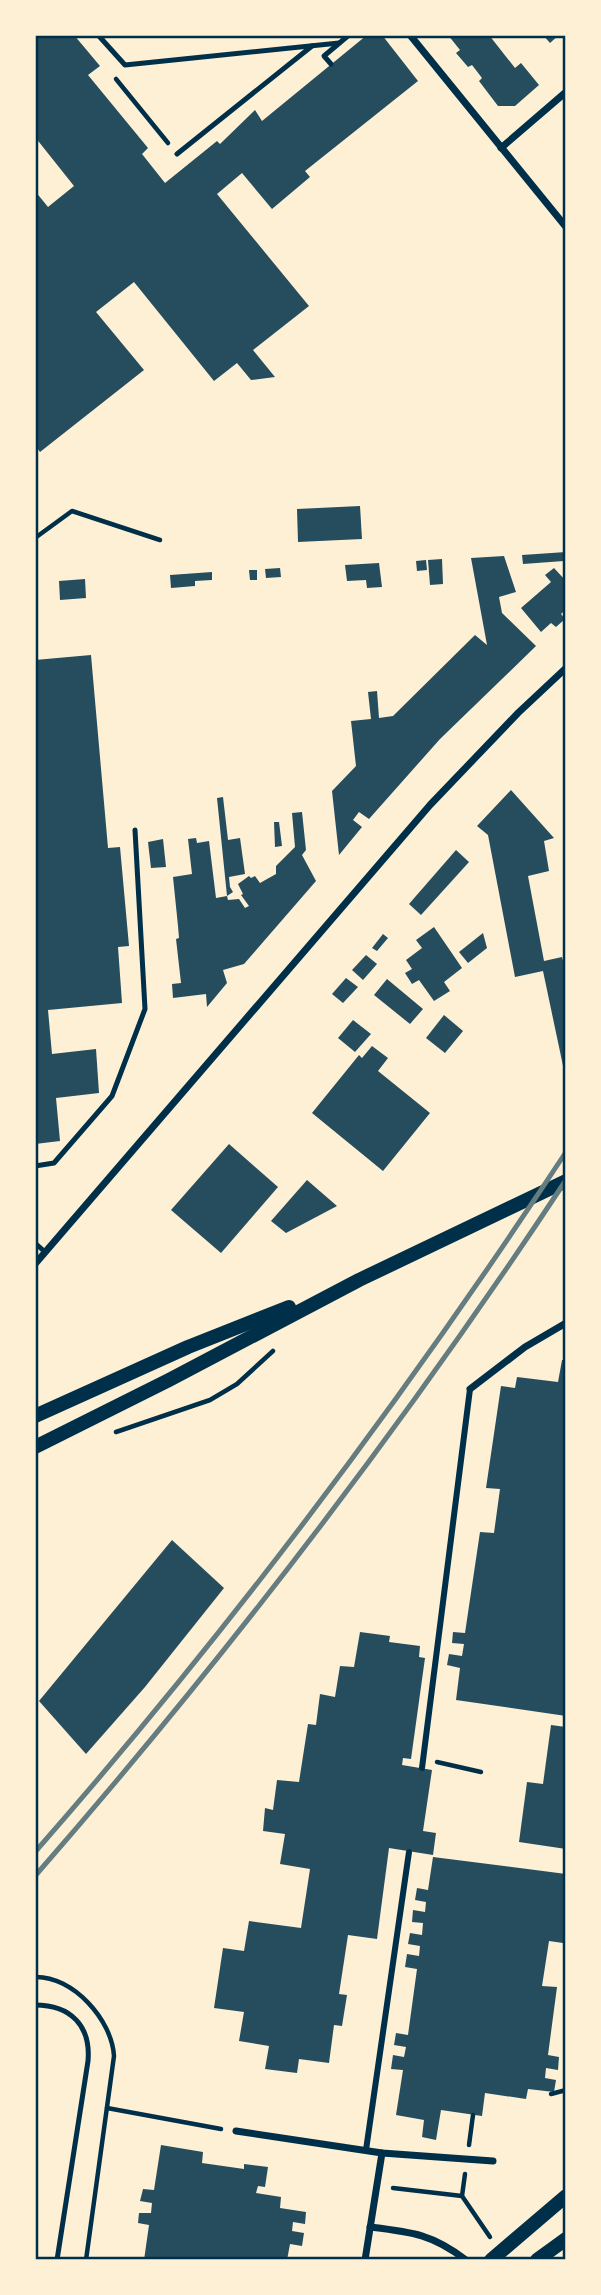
<svg xmlns="http://www.w3.org/2000/svg" width="601" height="2295" font-family="Roboto,sans-serif">
	<style>
		.building { fill: #264d5e }
		.lines { fill: none; stroke-linecap: round; stroke-linejoin: round }
		.path { stroke: #003049; stroke-width: 4.5 }
		.service { stroke: #003049; stroke-width: 5 }
		.pedestrian { stroke: #003049; stroke-width: 6 }
		.minor { stroke: #003049; stroke-width: 7 }
		.secondary { stroke: #003049; stroke-width: 14 }
		.rail { stroke: #657d81; stroke-width: 5 }
		.neatline { fill: none; stroke: #003049; stroke-width: 2.5 }
	</style>
	<rect width="100%" height="100%" fill="#fdf0d5"/>
	<g class="building">
		<path d="M35,35H74L100,66L88,75L148,148L142,154L165,183L217,141L220,144L255,110L262,121L367,35H382L418,81L305,171L310,177L272,209L242,173L217,194L309,306L253,350L275,377L251,380L237,363L214,381L134,282L96,312L144,370L40,452L35,445V191L48,207L74,186L35,137Z"/>
		<path d="M448,35H489L515,68L521,63L539,85L515,106H498L479,81L482,78L472,65L468,67L456,53L460,50Z"/>
		<path d="M543,35H559L550,43Z"/>
		<path d="M360,506L362,539L298,542L297,509Z"/>
		<path d="M566,552V563L564,561L523,564L522,555Z"/>
		<path d="M504,556L516,592L499,597L502,613L536,646L440,739L369,819L359,812L353,820L362,827L339,855L332,791L356,766L351,721L371,719L368,692L377,691L379,718L393,716L475,635L487,645L471,558Z"/>
		<path d="M442,559L443,584L430,585L428,560Z"/>
		<path d="M426,560L427,570L417,571L416,561Z"/>
		<path d="M379,563L382,587L367,588L366,580L347,581L345,565Z"/>
		<path d="M280,568L281,577L266,578L265,569Z"/>
		<path d="M554,568L566,581V609L561,614L565,619L556,627L551,623L541,632L521,608L551,582L545,575Z"/>
		<path d="M249,570H257V580H250Z"/>
		<path d="M212,572V580L195,581V586L171,588L170,575Z"/>
		<path d="M85,579L86,598L60,600L59,581Z"/>
		<path d="M91,655L108,848L120,847L129,946L118,947L122,1003L48,1010L52,1054L96,1049L99,1093L56,1098L60,1141L35,1144V660Z"/>
		<path d="M511,790L554,838L544,841L549,871L528,876L544,961L562,957L566,972V1080L543,971L515,977L488,835L477,826Z"/>
		<path d="M223,797L228,840L240,838L245,874L229,877L230,887L233,892L227,896L228,900L239,899L245,908L249,906L241,895L243,894L238,884L249,876L251,878L255,876L260,883L276,874V866L295,847L292,813L302,812L306,850L302,855L316,881L244,964L223,970L227,983L207,1007L206,994L173,998L172,984L181,983L176,939L179,938L178,926L173,877L192,874L188,839L196,838L197,843L209,841L216,898L227,896L217,798Z"/>
		<path d="M274,822H279L282,846L275,847Z"/>
		<path d="M163,839L166,867L151,868L148,842Z"/>
		<path d="M456,850L469,862L421,915L409,904Z"/>
		<path d="M434,927L462,968L444,982L450,991L434,1001L419,980L412,984L405,973L412,969L406,960L422,948L416,940Z"/>
		<path d="M483,933L487,948L468,963L459,952Z"/>
		<path d="M383,934L388,938L377,951L372,948Z"/>
		<path d="M366,955L377,964L363,980L352,970Z"/>
		<path d="M346,978L358,987L343,1003L332,994Z"/>
		<path d="M387,979L423,1009L410,1024L374,995Z"/>
		<path d="M444,1015L463,1031L445,1053L426,1038Z"/>
		<path d="M353,1020L371,1034L355,1052L338,1038Z"/>
		<path d="M372,1046L388,1058L378,1071L430,1113L383,1171L312,1113L359,1055L362,1058Z"/>
		<path d="M229,1144L278,1187L221,1253L171,1210Z"/>
		<path d="M307,1180L337,1206L286,1233L271,1221Z"/>
		<path d="M562,1360H566V1716L456,1700L460,1668L447,1665L449,1654L462,1656L464,1644L452,1643L453,1632L465,1633L480,1532L494,1533L500,1489L486,1488L501,1386L515,1388L517,1377L558,1382Z"/>
		<path d="M172,1540L224,1588L145,1687L86,1754L39,1701Z"/>
		<path d="M360,1632L390,1636L389,1642L420,1646L419,1657L425,1658L411,1759L403,1758L402,1765L432,1770L423,1831L436,1833L433,1855L389,1848L377,1939L348,1935L339,1994L347,1995L342,2026L334,2025L329,2063L299,2059L297,2073L265,2069L269,2046L239,2041L244,2012L214,2008L223,1948L244,1951L249,1921L301,1928L310,1869L280,1864L285,1834L263,1831L265,1808L273,1810L277,1780L299,1782L308,1724L316,1725L320,1694L335,1697L340,1666L354,1667Z"/>
		<path d="M551,1725L566,1727V1849L519,1842L527,1782L543,1784Z"/>
		<path d="M433,1857L566,1874V1926L563,1943L549,1941L542,1986L557,1987L548,2055L559,2057L558,2070L546,2068L545,2078L556,2080L554,2092L528,2089L526,2099L485,2093L482,2116L441,2110L436,2140L422,2137L424,2120L396,2115L403,2070L391,2069L393,2055L404,2057L406,2047L394,2045L396,2033L408,2035L417,1969L405,1967L407,1954L419,1956L420,1946L408,1944L410,1933L422,1935L423,1923L412,1922L413,1910L425,1912L426,1902L415,1900L417,1888L428,1890Z"/>
		<path d="M161,2145L203,2152L202,2163L244,2169V2164L268,2167L265,2187L258,2186L256,2193L281,2197L280,2208L306,2212L305,2224L293,2222L292,2231L304,2233L302,2246L290,2244L287,2260H144L149,2225L138,2223L139,2213H151L152,2203L140,2201L143,2189L154,2190Z"/>
	</g>
	<g class="lines">
		<g class="path">
			<path d="M116,79L168,143"/>
			<path d="M35,538L72,511L160,540"/>
			<path d="M116,1432L210,1400L237,1384L273,1351"/>
			<path d="M437,1762L481,1772"/>
			<path d="M35,1977C73,1976 112,2020 114,2056L86,2260"/>
			<path d="M551,2094L566,2090"/>
			<path d="M107,2108L221,2129"/>
			<path d="M469,2145L473,2115"/>
			<path d="M465,2174L462,2196L490,2237"/>
			<path d="M393,2188L462,2196"/>
		</g>
		<g class="service">
			<path d="M98,35L125,65L339,43"/>
			<path d="M331,64L324,56L349,35"/>
			<path d="M177,154L312,46"/>
			<path d="M35,1166L54,1163L112,1096L145,1009L135,830"/>
			<path d="M35,1243L45,1252"/>
			<path d="M35,2005C71,2005 91,2026 88,2061L57,2260"/>
		</g>
		<g class="pedestrian">
			<path d="M422,1768L470,1389"/>
			<path d="M366,2150L409,1852"/>
		</g>
		<g class="minor">
			<path d="M410,35L566,227"/>
			<path d="M501,148L566,92"/>
			<path d="M35,1264L430,805L518,713L566,668"/>
			<path d="M470,1389L525,1347L566,1323"/>
			<path d="M236,2131L382,2153L493,2161"/>
			<path d="M370,2227C412,2232 432,2234 466,2260"/>
			<path d="M365,2260L382,2153"/>
		</g>
		<g class="secondary">
			<path d="M35,1416L188,1347L289,1307"/>
			<path d="M35,1447L169,1380L359,1280L566,1181"/>
			<path d="M491,2260L566,2196"/>
			<path d="M537,2260L566,2239"/>
		</g>
		<g class="rail">
			<path d="M35,1852C228,1632 405,1397 566,1152"/>
			<path d="M35,1876C227,1656 405,1424 566,1180"/>
		</g>
	</g>
	<rect width="601" height="2295" fill="none" stroke="#fdf0d5" stroke-width="74"/>
	<rect x="37" y="37" width="527" height="2221" class="neatline"/>
</svg>
